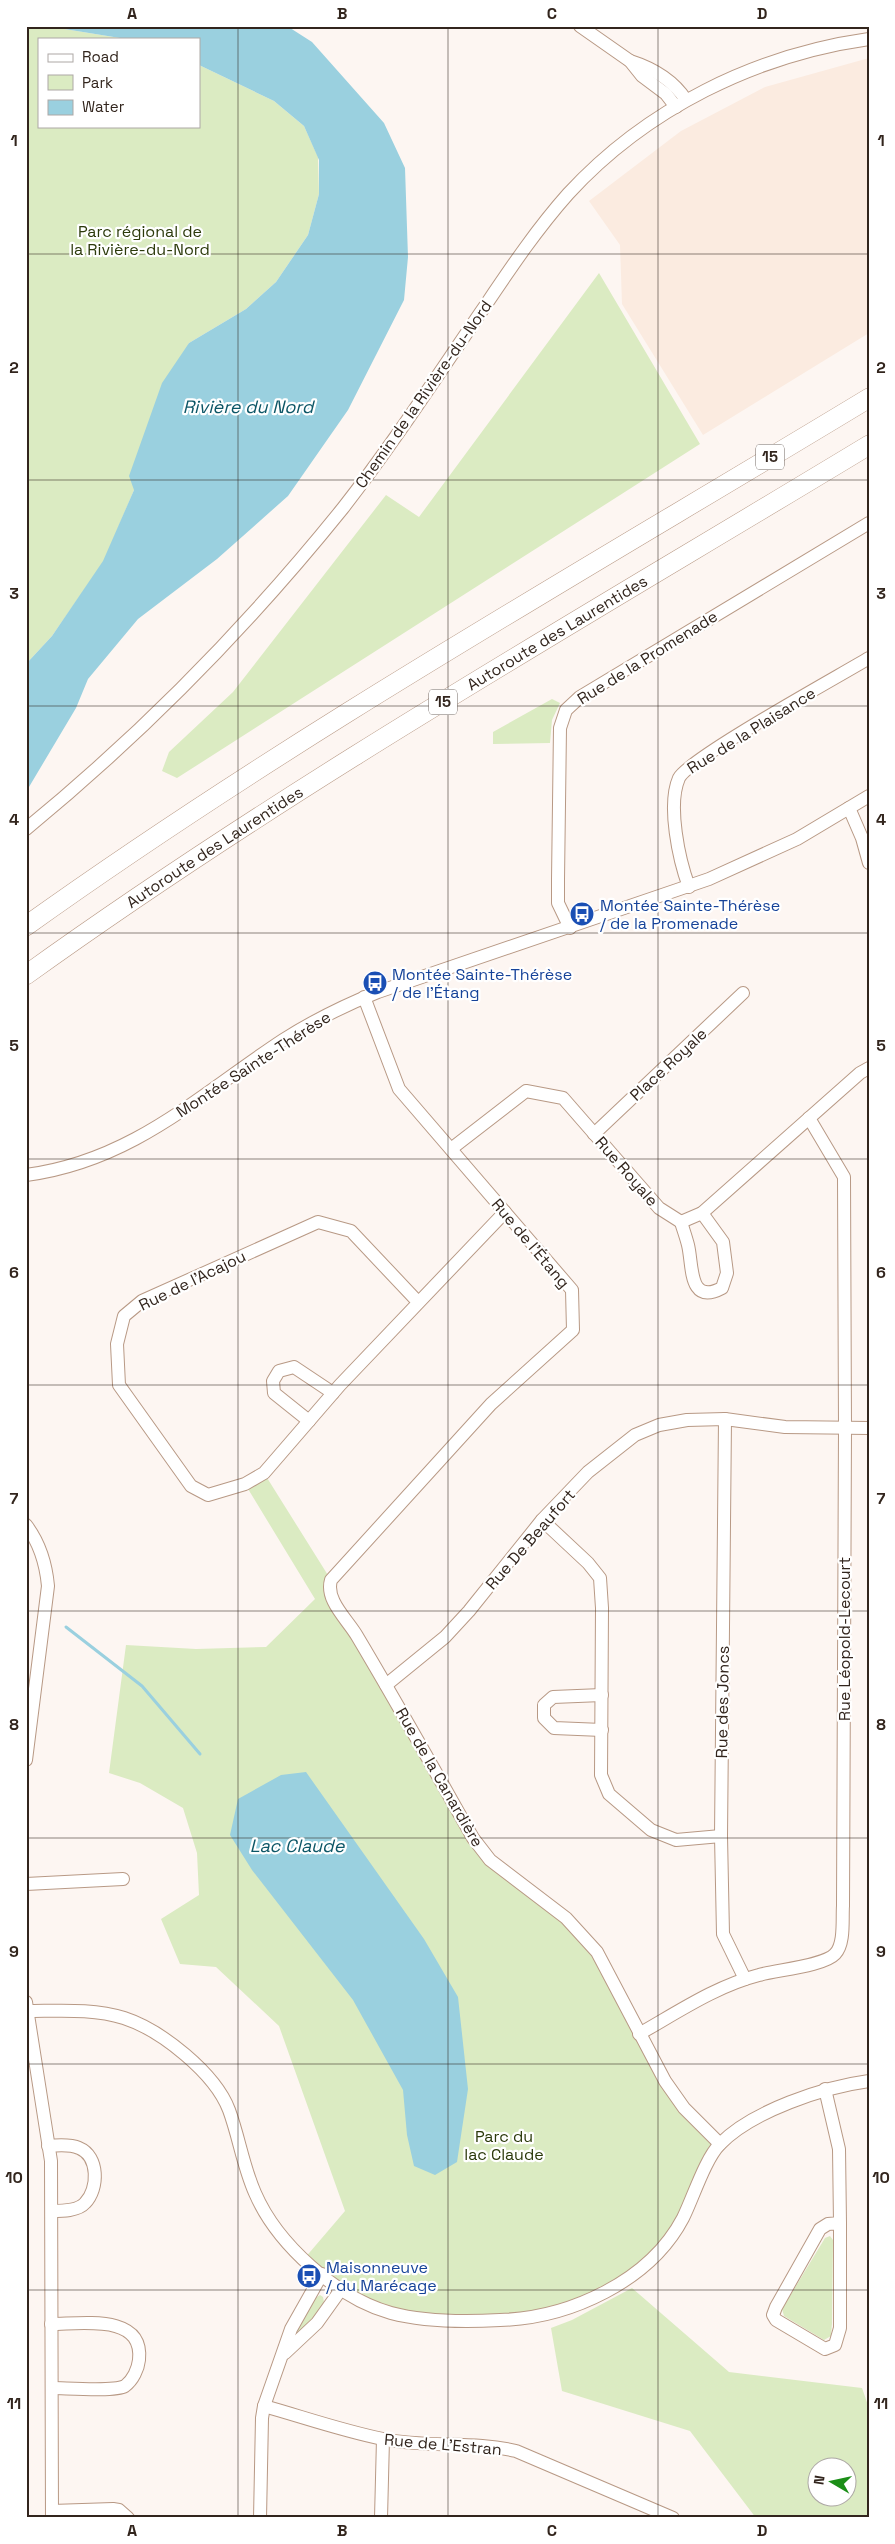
<svg xmlns="http://www.w3.org/2000/svg" width="895" height="2544" font-family="'Space Grotesk',sans-serif">
	<style>
		.built { fill: #fbebe0 }
		.green { fill: #dbebc2; fill-rule: evenodd }
		.water { fill: #9ad0df }
		.lines { fill: none; stroke-linecap: round; stroke-linejoin: round }
		.stream { stroke: #9ad0df; stroke-width: 3 }
		.minor-casing { stroke: #b89985; stroke-width: 14 }
		.highway-casing { stroke: #b89985; stroke-width: 20 }
		.minor { stroke: #fff; stroke-width: 12 }
		.highway { stroke: #fff; stroke-width: 19 }
		.grid { fill: none; stroke: #32251d; stroke-width: 1; stroke-opacity: 0.55 }
		.labels { text-anchor: middle; stroke-width: 4.5; stroke-linejoin: round; paint-order: stroke }
		.shield { fill: #fff; stroke: #706661; stroke-width: 1 }
		.shield-label { font-size: 15px; font-weight: bold; fill: #32251d }
		.park-label { font-size: 16px; fill: #2c3a0b; stroke: #fff }
		.street-label { font-size: 16px; fill: #32251d; stroke: #fff }
		.transit-label { font-size: 16px; fill: #164399; stroke: #fff; text-anchor: start }
		.water-label { font-size: 18px; font-style: italic; fill: #0c5666; stroke: #fff }
		.neatline { fill: none; stroke: #32251d; stroke-width: 2 }
		.grid-label { font-size: 16px; text-anchor: middle; font-weight: bold; fill: #32251d }
	</style>
	<rect width="100%" height="100%" fill="#fdf6f2"/>
	<path class="built" d="M869,58V333L703,435L622,304L620,245L589,201L681,131L765,87Z"/>
	<g class="green">
		<path d="M26,26H46L126,39H39V126H199V65L274,101L304,126L318,157L319,194L308,235L276,282L246,309L189,343L134,490L104,561L52,636L26,664Z"/>
		<path d="M599,273L700,444L177,778L162,771L169,752L233,692L386,495L419,517Z"/>
		<path d="M552,699L560,703L552,720L550,743L493,744V732Z"/>
		<path d="M264,1473L331,1580L329,1588L473,1838L597,1952L665,2081L720,2144L673,2236L618,2284L519,2319L389,2312L304,2259L345,2211L279,2026L216,1967L180,1964L161,1919L199,1895L197,1853L183,1808L140,1783L109,1773L126,1645L196,1649L266,1647L315,1599L245,1484Z"/>
		<path d="M830,2236L833,2240L832,2323L831,2336L824,2340L784,2316L782,2309L825,2238Z"/>
		<path d="M632,2288L729,2372L862,2388L869,2408V2518H756L690,2431L562,2391L551,2328L572,2320ZM818,2466H848V2496H818Z"/>
		<path d="M320,2295L323,2297L324,2302L310,2322L295,2334L314,2299Z"/>
	</g>
	<g class="water">
		<path d="M46,26H287L312,42L384,123L405,168L408,257L404,300L348,410L288,496L217,559L138,619L88,679L76,708L26,792V664L52,636L103,561L134,490L129,476L162,383L189,343L246,309L276,282L308,235L319,194V160L304,126L274,101L199,65V39H126Z"/>
		<path d="M306,1772L424,1939L458,1997L468,2089L457,2162L435,2175L414,2166L407,2135L403,2090L353,2000L252,1870L230,1835L238,1799L281,1775Z"/>
	</g>
	<g class="lines">
		<path class="stream" d="M66,1627L142,1686L200,1754"/>
		<defs>
			<g id="minor">
				<path d="M580,26L630,61L642,76L666,94L676,107"/>
				<path d="M630,61C652,68 673,80 686,100"/>
				<path d="M849,808L862,838L869,863"/>
				<path d="M26,829C143,733 248,626 343,508C393,444 437,376 483,309C510,269 536,230 568,194C646,109 755,55 869,39"/>
				<path d="M689,887C679,860 667,805 679,778C688,759 841,675 869,658"/>
				<path d="M570,928L558,903V880L560,728L566,710L580,697L869,523"/>
				<path d="M364,997L399,1089L572,1290L573,1330L491,1404L331,1580C325,1600 347,1619 357,1636C397,1703 435,1771 473,1838L490,1860L566,1918L597,1952L665,2081L684,2108L720,2144"/>
				<path d="M594,1134L743,993"/>
				<path d="M451,1149L526,1091L563,1098L659,1208L681,1222L702,1213L860,1073L869,1068"/>
				<path d="M26,1175C132,1161 198,1096 283,1040C313,1021 345,1005 378,992L709,879L797,839L869,796"/>
				<path d="M681,1222C683,1229 686,1237 688,1245C693,1265 688,1306 722,1288L727,1273L723,1242L702,1213"/>
				<path d="M418,1302L351,1231L318,1222L142,1301L124,1316L117,1344L119,1385L191,1486L208,1495L245,1484L264,1473L340,1385L505,1212"/>
				<path d="M725,1419L721,1836L723,1934L745,1979"/>
				<path d="M309,1421L274,1393L273,1381L279,1371L294,1367L333,1393"/>
				<path d="M542,1520L588,1563L600,1578L602,1608L601,1775L609,1794L651,1830L676,1840L721,1836"/>
				<path d="M26,1525C39,1542 46,1564 48,1586L26,1760"/>
				<path d="M386,1685L445,1637L469,1611L542,1520L588,1472L635,1435L659,1425L687,1420L725,1419L785,1427L869,1428"/>
				<path d="M602,1695L553,1697L544,1705V1718L554,1728L602,1730"/>
				<path d="M26,1884L123,1879"/>
				<path d="M26,2002L51,2161L52,2518"/>
				<path d="M26,2011C58,2011 93,2008 124,2018C161,2030 215,2073 229,2110C239,2137 243,2166 255,2193C277,2244 337,2298 391,2313C425,2322 465,2322 500,2320C570,2318 650,2281 683,2218C693,2198 705,2159 720,2144C752,2111 824,2087 869,2081"/>
				<path d="M639,2034C678,2012 716,1986 759,1975C776,1970 824,1966 835,1954C845,1944 842,1919 843,1906L845,1428L844,1177L809,1118"/>
				<path d="M825,2089L839,2149L840,2223L828,2224L820,2229L776,2307L773,2315L776,2320L825,2349L835,2345L840,2328V2223"/>
				<path d="M48,2146C58,2145 70,2144 79,2148C99,2156 99,2189 85,2203C78,2211 62,2211 52,2211"/>
				<path d="M51,2324C81,2324 144,2313 139,2360C138,2369 133,2380 125,2386C114,2392 66,2388 52,2388"/>
				<path d="M285,2353L317,2323L342,2288"/>
				<path d="M264,2406C303,2417 343,2431 383,2439C427,2448 473,2441 516,2451L673,2518"/>
				<path d="M52,2511L113,2509L119,2510L128,2518"/>
				<path d="M260,2518L262,2418L264,2406L291,2329L322,2274"/>
				<path d="M381,2518L383,2439"/>
			</g>
			<g id="highway">
				<path d="M26,926C296,733 585,570 869,398"/>
				<path id="s1" d="M26,975C296,781 585,617 869,445"/>
			</g>
		</defs>
		<use href="#minor" class="minor-casing"/>
		<use href="#highway" class="highway-casing"/>
		<use href="#minor" class="minor"/>
		<use href="#highway" class="highway"/>
	</g>
	<path class="grid" d="M238,26V2518M448,26V2518M658,26V2518M26,254H869M26,480H869M26,706H869M26,933H869M26,1159H869M26,1385H869M26,1611H869M26,1838H869M26,2064H869M26,2290H869"/>
	<defs>
		<symbol id="bus-disc" viewBox="-11 -11 22 22"><circle r="9.5" fill="#1a4fb4" stroke="#fff"/><path d="M-5-6H5V4H4V6H2V4H-2V6H-4V4H-5ZM-3.5-4V0h7V-4ZM-3.5 1.2v1.5H-2V1.2ZM2 1.2v1.5H3.5V1.2Z" fill="#fff"/></symbol>
	</defs>
	<g fill-rule="evenodd">
		<use href="#bus-disc" x="568" y="900" width="28" height="28"/>
		<use href="#bus-disc" x="361" y="969" width="28" height="28"/>
		<use href="#bus-disc" x="295" y="2262" width="28" height="28"/>
	</g>
	<g class="labels">
		<g class="shield">
			<rect x="756" y="444.5" width="28" height="25" rx="4"/>
			<rect x="429" y="689.5" width="28" height="25" rx="4"/>
		</g>
		<g class="shield-label">
			<text x="770" y="462">15</text>
			<text x="443" y="707">15</text>
		</g>
		<g class="park-label">
			<text x="140" y="237">Parc régional de<tspan x="140" dy="18">la Rivière-du-Nord</tspan></text>
			<text x="504" y="2142">Parc du<tspan x="504" dy="18">lac Claude</tspan></text>
		</g>
		<g class="street-label">
			<text transform="translate(423 394) rotate(-55)" y="6">Chemin de la Rivière-du-Nord</text>
			<text dy="6" stroke="none"><textPath href="#s1" startOffset="632">Autoroute des Laurentides</textPath></text>
			<text transform="translate(647 657) rotate(-32)" y="6">Rue de la Promenade</text>
			<text transform="translate(751 730) rotate(-32)" y="6">Rue de la Plaisance</text>
			<text dy="6" stroke="none"><textPath href="#s1" startOffset="228">Autoroute des Laurentides</textPath></text>
			<text transform="translate(253 1064) rotate(-33)" y="6">Montée Sainte-Thérèse</text>
			<text transform="translate(668 1064) rotate(-43)" y="6">Place Royale</text>
			<text transform="translate(627 1171) rotate(49)" y="6">Rue Royale</text>
			<text transform="translate(531 1243) rotate(50)" y="6">Rue de l'Étang</text>
			<text transform="translate(192 1280) rotate(-26)" y="6">Rue de l'Acajou</text>
			<text transform="translate(530 1539) rotate(-49)" y="6">Rue De Beaufort</text>
			<text transform="translate(844 1639) rotate(-90)" y="6">Rue Léopold-Lecourt</text>
			<text transform="translate(722 1702) rotate(-89)" y="6">Rue des Joncs</text>
			<text transform="translate(440 1777) rotate(60)" y="6">Rue de la Canardière</text>
			<text transform="translate(443 2444) rotate(5)" y="6">Rue de L'Estran</text>
		</g>
		<g class="transit-label">
			<text x="600" y="911">Montée Sainte-Thérèse<tspan x="600" dy="18">/ de la Promenade</tspan></text>
			<text x="392" y="980">Montée Sainte-Thérèse<tspan x="392" dy="18">/ de l'Étang</tspan></text>
			<text x="326" y="2273">Maisonneuve<tspan x="326" dy="18">/ du Marécage</tspan></text>
		</g>
		<g class="water-label">
			<text x="248" y="413">Rivière du Nord</text>
			<text x="297" y="1852">Lac Claude</text>
		</g>
	</g>
	<rect width="895" height="2544" fill="none" stroke="#ffffff" stroke-width="55"/>
	<rect x="38" y="38" width="162" height="90" fill="#ffffff" stroke="#ada8a5"/>
	<rect x="48" y="54" width="25" height="8" fill="#ffffff" stroke="#ada8a5"/>
	<text x="82" y="62" font-size="15" fill="#32251d">Road</text>
	<rect x="48" y="75" width="25" height="15" fill="#dbebc2" stroke="#ada8a5"/>
	<text x="82" y="88" font-size="15" fill="#32251d">Park</text>
	<rect x="48" y="100" width="25" height="15" fill="#9ad0df" stroke="#ada8a5"/>
	<text x="82" y="112" font-size="15" fill="#32251d">Water</text>
	<g transform="translate(832 2482) rotate(279)"><circle r="24" fill="#ffffff" stroke="#ada8a5"/>
	<path d="M0-4L9 19L0 12L-9 19Z" fill="#1b8e17"/>
	<text y="-8" font-size="14" font-weight="bold" text-anchor="middle" fill="#32251d">N</text>
	</g>
	<rect x="28" y="28" width="840" height="2488" class="neatline"/>
	<g class="grid-label">
		<text x="132" y="19">A</text>
		<text x="342" y="19">B</text>
		<text x="552" y="19">C</text>
		<text x="762" y="19">D</text>
		<text x="14" y="146">1</text>
		<text x="881" y="146">1</text>
		<text x="14" y="373">2</text>
		<text x="881" y="373">2</text>
		<text x="14" y="599">3</text>
		<text x="881" y="599">3</text>
		<text x="14" y="825">4</text>
		<text x="881" y="825">4</text>
		<text x="14" y="1051">5</text>
		<text x="881" y="1051">5</text>
		<text x="14" y="1278">6</text>
		<text x="881" y="1278">6</text>
		<text x="14" y="1504">7</text>
		<text x="881" y="1504">7</text>
		<text x="14" y="1730">8</text>
		<text x="881" y="1730">8</text>
		<text x="14" y="1957">9</text>
		<text x="881" y="1957">9</text>
		<text x="14" y="2183">10</text>
		<text x="881" y="2183">10</text>
		<text x="14" y="2409">11</text>
		<text x="881" y="2409">11</text>
		<text x="132" y="2536">A</text>
		<text x="342" y="2536">B</text>
		<text x="552" y="2536">C</text>
		<text x="762" y="2536">D</text>
	</g>
</svg>
